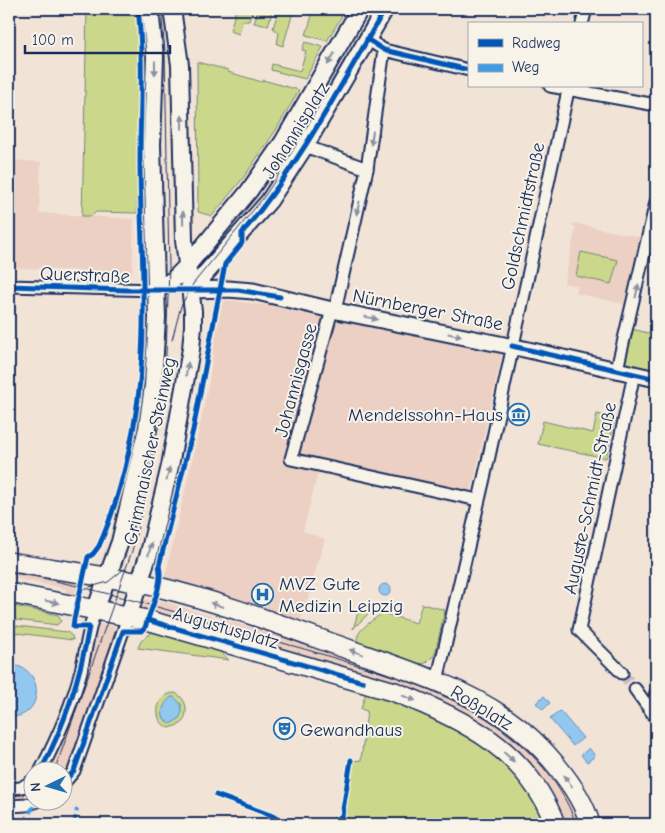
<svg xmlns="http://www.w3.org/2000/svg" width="665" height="833" font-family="'Comic Neue',sans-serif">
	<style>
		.built { fill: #ebd0c3 }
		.green { fill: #cbd88c; stroke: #738475 }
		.water { fill: #92c8f0; stroke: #628bb6 }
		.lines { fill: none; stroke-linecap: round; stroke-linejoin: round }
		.minor-tunnel { stroke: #c7bfbf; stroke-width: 11; stroke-dasharray: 11 5.5; stroke-linecap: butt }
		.minor-casing { stroke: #1b2f5e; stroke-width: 15 }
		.tertiary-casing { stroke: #1b2f5e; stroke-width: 19 }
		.secondary-casing { stroke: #1b2f5e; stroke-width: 20 }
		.primary-casing { stroke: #1b2f5e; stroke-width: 22 }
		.minor { stroke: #f7f3e8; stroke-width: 11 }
		.tertiary { stroke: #f7f3e8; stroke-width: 15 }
		.secondary { stroke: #f7f3e8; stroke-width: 16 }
		.primary { stroke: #f7f3e8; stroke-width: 19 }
		.tram { stroke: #1b2f5e; stroke-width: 1 }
		.quiet { stroke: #3b9de6; stroke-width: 4; stroke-dasharray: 8 4; stroke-linecap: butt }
		.cycleway-casing { stroke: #f7f3e8; stroke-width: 8 }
		.cycleway { stroke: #0057b8; stroke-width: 5 }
		.oneway { fill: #8991a3 }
		.labels { text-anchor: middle; stroke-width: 4; stroke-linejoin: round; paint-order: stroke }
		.street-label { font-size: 19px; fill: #1b2f5e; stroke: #f7f3e8 }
		.poi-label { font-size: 19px; fill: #1b2f5e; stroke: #f7f3e8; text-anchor: start }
	</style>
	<rect width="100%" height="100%" fill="#f2e3d7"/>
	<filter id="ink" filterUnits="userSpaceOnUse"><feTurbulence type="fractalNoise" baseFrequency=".02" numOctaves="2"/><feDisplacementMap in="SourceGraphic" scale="10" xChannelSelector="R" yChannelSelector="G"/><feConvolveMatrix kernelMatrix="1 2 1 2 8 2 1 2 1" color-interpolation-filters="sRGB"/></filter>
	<g filter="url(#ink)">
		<g class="built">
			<path d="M9,160L41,162L39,213L134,219L132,274L9,267Z"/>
			<path d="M573,223L640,237L624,304L576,293L578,286L564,283L576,227L572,226Z"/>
			<path d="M226,300L270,306L318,317L325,314L501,351L502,354L473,484L471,488L467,491H461L321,461L303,531L325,539L300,623L165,577L200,426L210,375L214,345L222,305Z"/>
			<path d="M9,567L82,582L79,594L78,596L65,594L66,589L9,577Z"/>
			<path d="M154,599L326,650L449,694L487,715L521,741L541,760L570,799L582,824H565L553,794L540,774L519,752L489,728L466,714L454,708L142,609L144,600Z"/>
			<path d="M100,624L113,626L118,633L83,727L72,768L63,777L62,770H48L47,769L95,628Z"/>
			<path d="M32,785V800L9,803V791Z"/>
			<path d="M9,815L31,820L30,824H9Z"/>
		</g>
		<g class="green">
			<path d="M101,9H135L139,44L137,213L96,212L92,216H82L87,10H101Z"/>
			<path d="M236,9H253L249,21H242L239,34L230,31Z"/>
			<path d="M259,9H273L268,26L254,23Z"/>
			<path d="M279,9H294L283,46L277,44L279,33L273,28Z"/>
			<path d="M314,9H346L327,41L306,35Z"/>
			<path d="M305,42L323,47L305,79L271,70L272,64L300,71L306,51L302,50Z"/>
			<path d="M197,62L228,70V72L262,82L263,80L299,90L276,130L244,177L212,216L198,212Z"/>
			<path d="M581,252L618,260L611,284L576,276Z"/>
			<path d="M628,328L656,335V379L617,369Z"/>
			<path d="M597,414L615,418L606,458L538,444L543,421L593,433Z"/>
			<path d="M422,604L445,610L435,654L426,663L414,664L358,644C352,632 374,620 382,613L416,623Z"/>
			<path d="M9,605L58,615L61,621L57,625L9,619Z"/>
			<path d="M360,606L372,610L353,629Z"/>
			<path d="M9,625L67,632L72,636L73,640L9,632Z"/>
			<path d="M155,630L214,646L229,660L138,648L141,641Z"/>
			<path d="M366,692L421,710L464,732L508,765L533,800L544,824H341L352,761L361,760L367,711L361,709Z"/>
			<path d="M175,693C188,699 189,714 181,724L170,728C151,723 155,693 175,693Z"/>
		</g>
		<g class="water">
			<circle cx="385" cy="590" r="6"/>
			<path d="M9,665C46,665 45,719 9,717Z"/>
			<path d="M544,696L550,703L543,710L536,703Z"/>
			<path d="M171,697H174L181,704L182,712L179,719L170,724C158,717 162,705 171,697Z"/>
			<path d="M560,711L583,738L573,746L550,719Z"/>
			<path d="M589,748L595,756L587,762L581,755Z"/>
		</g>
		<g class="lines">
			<path class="minor-tunnel" d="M622,673L635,689"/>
			<defs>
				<g id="minor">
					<path d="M582,24L586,9"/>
					<path d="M367,39L384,50L469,70"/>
					<path d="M550,86L656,105"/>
					<path d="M305,146L367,169"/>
					<path d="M9,286L156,290"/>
					<path d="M332,310L291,459L478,500"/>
					<path d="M335,310L367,169L384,50"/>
					<path d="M617,369L656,202"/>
					<path d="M622,673L579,630L634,374"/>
					<path d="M437,681L488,461L569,86"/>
					<path d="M635,689L656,718"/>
					<path d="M652,711L656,693"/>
					<path d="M41,770C57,739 72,705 81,671C86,650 88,630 95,611"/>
					<path d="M62,785L74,771L128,617"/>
					<path d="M9,789L21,788L32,781"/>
					<path d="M9,806L26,805L41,800"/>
				</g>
				<path id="tertiary" d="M191,290L228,289L253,291L332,310L524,349L656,379"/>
				<g id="secondary">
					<path d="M156,290L173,280L187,266L249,191L283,142L360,9"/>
					<path d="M191,290L269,201L305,146L385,9"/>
					<path d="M95,611L120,542L147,428L153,386L157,318L152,145L155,57L150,9"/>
					<path d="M128,617L149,553L170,466L191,349L193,326V311L184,240L180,65L172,9"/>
				</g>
				<g id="primary">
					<path d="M9,562C58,570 109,576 158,587C225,603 291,629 356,652C408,670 461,687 507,719C539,741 580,787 590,824"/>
					<path d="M9,593L147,620L395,692C464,719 527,750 555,824"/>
				</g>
			</defs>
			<use href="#minor" class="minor-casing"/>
			<use href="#tertiary" class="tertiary-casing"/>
			<use href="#secondary" class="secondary-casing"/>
			<use href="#primary" class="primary-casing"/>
			<use href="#minor" class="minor"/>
			<use href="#tertiary" class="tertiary"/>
			<use href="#secondary" class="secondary"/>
			<use href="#primary" class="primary"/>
			<g class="tram">
				<path d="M172,340L181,306L193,284L264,197L276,179L375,9"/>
				<path d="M9,571C101,589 189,616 279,642C313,651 347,662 380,672C414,683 448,694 478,713C521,740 559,775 576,824"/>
				<path d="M90,587L108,582L124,569"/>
				<path d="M55,770L132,551L146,494L161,412L166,355L169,267L165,51L161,9"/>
				<path d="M9,794L23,793L32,790"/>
			</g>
			<g class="quiet">
				<path d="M26,824V818L34,806"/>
				<path d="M74,824L77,809"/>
			</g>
			<defs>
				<g id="cycleway">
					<path d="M367,39L384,50L469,70"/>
					<path d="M9,286L126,290H238L280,297"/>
					<path d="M512,346L656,379"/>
					<path d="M147,620L363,682"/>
					<path d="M41,770C65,725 80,678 89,627H73L74,619L88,557L93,554L99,546C124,490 139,415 142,354C146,290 140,225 140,160C140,110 144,60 138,9"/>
					<path d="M62,784L74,771L123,631H142L145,628C150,610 164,584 159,566L193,430L225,264L242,243V233C299,166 341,85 385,9"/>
					<path d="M216,795L273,816L284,824"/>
					<path d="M327,824L342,816L351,760"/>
				</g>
			</defs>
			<use href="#cycleway" class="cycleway-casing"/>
			<use href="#cycleway" class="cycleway"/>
		</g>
		<defs><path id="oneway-solid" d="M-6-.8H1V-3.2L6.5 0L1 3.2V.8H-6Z" transform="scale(1.25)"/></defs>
		<g class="oneway">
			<use href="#oneway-solid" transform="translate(331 59) rotate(120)"/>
			<use href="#oneway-solid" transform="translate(155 68) rotate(90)"/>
			<use href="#oneway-solid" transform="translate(182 122) rotate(-91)"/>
			<use href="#oneway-solid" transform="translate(372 138) rotate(98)"/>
			<use href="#oneway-solid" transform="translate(358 208) rotate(103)"/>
			<use href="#oneway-solid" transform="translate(183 218) rotate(-91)"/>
			<use href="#oneway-solid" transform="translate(637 291) rotate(-77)"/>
			<use href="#oneway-solid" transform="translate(371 318) rotate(12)"/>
			<use href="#oneway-solid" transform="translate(455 335) rotate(11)"/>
			<use href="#oneway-solid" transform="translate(187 369) rotate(-81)"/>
			<use href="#oneway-solid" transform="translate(168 474) rotate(-77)"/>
			<use href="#oneway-solid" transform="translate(150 549) rotate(-75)"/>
			<use href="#oneway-solid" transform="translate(52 602) rotate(12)"/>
			<use href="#oneway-solid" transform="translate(217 605) rotate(-162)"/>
			<use href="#oneway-solid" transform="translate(356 652) rotate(-160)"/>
			<use href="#oneway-solid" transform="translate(409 698) rotate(21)"/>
			<use href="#oneway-solid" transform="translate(509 757) rotate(42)"/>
			<use href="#oneway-solid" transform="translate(568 781) rotate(-125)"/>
		</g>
	</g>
	<defs>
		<symbol id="museum-ring" viewBox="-11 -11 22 22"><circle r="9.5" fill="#f7f3e8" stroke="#1f6fb2" stroke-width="1.5"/><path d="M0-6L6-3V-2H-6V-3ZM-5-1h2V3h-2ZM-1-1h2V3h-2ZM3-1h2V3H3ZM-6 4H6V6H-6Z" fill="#1f6fb2"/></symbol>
		<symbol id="hospital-ring" viewBox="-11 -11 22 22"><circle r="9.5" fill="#f7f3e8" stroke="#1f6fb2" stroke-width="1.5"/><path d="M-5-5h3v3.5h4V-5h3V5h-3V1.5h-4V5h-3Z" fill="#1f6fb2"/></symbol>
		<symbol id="theatre-ring" viewBox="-11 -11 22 22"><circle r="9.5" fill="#f7f3e8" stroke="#1f6fb2" stroke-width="1.5"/><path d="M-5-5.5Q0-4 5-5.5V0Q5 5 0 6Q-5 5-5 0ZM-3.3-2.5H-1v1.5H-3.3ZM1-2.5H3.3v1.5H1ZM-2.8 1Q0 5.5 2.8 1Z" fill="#1f6fb2"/></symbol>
	</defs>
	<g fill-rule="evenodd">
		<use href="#museum-ring" x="506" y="402" width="25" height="25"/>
		<use href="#hospital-ring" x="250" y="582" width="25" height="25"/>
		<use href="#theatre-ring" x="272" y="716" width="25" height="25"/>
	</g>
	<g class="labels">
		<g class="street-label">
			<text transform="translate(295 130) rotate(-58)" y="7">Johannisplatz</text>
			<text transform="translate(522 216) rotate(-78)" y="7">Goldschmidtstraße</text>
			<text transform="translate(85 274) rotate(2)" y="7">Querstraße</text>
			<text transform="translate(428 309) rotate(11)" y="7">Nürnberger Straße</text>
			<text transform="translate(295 380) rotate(-75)" y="7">Johannisgasse</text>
			<text transform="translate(149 451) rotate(-78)" y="7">Grimmaischer Steinweg</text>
			<text transform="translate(589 498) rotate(-78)" y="7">Auguste-Schmidt-Straße</text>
			<text transform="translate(226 627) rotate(16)" y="7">Augustusplatz</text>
			<text transform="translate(482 707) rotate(31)" y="7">Roßplatz</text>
		</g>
		<g class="poi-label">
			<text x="503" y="421" text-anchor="end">Mendelssohn-Haus</text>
			<text x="279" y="590">MVZ Gute<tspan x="279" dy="22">Medizin Leipzig</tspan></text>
			<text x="300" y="736">Gewandhaus</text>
		</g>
	</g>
	<rect width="665" height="833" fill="none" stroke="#f7f3e8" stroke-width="30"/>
	<rect x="15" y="15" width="635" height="803" fill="none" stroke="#1b2f5e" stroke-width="2" filter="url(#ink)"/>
	<rect x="468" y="22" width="175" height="65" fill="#f7f3e8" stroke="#9fa5b1"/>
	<rect x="478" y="39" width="25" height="8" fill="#0057b8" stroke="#9fa5b1"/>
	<text x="512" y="48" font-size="15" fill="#1b2f5e">Radweg</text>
	<rect x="478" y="64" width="25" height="8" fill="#3b9de6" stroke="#9fa5b1"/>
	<text x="512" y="72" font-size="15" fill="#1b2f5e">Weg</text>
	<g transform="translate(48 786) rotate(265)"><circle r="24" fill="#f7f3e8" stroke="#9fa5b1"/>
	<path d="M0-4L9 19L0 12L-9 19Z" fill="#1f6fb2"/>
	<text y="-8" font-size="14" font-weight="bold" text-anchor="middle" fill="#1b2f5e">N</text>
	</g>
	<path d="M25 45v8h145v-8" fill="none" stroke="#1b2f5e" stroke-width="2.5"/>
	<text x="32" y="45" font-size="15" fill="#1b2f5e" stroke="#f7f3e8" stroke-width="4" paint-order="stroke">100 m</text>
</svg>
